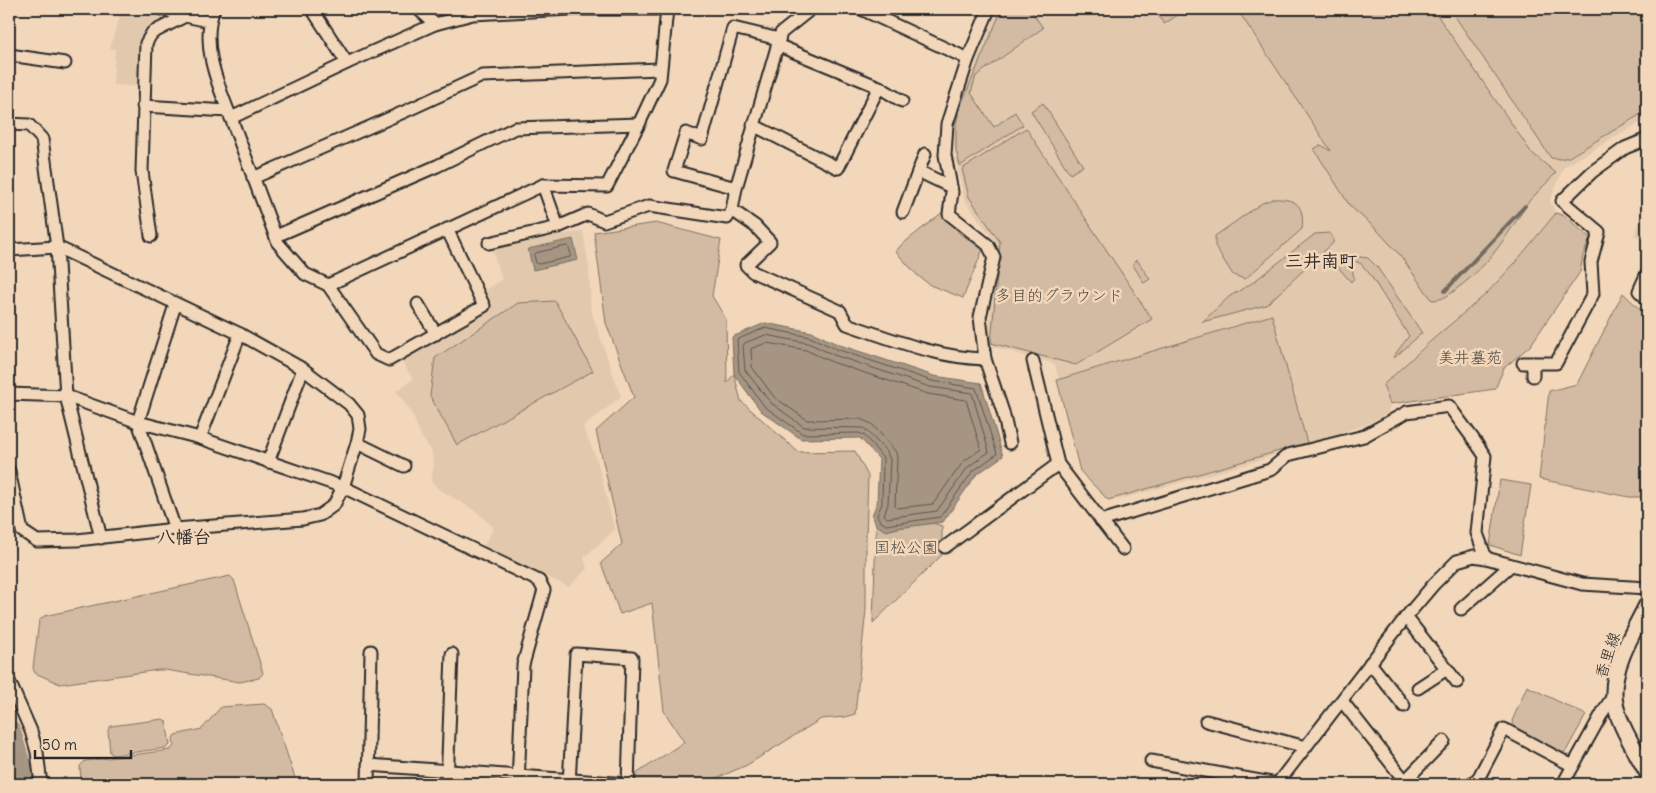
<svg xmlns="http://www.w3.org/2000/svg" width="1656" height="793" font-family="Delius,'Klee One',sans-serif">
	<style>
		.built { fill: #e2c9ae }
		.green { fill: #d2bba2; stroke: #7e7366 }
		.water { fill: #a69583; stroke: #756b60 }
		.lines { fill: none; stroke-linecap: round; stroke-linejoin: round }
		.shore { stroke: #5c554e; stroke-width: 1 }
		.stream { stroke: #756b60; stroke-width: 4 }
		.river { stroke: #a69583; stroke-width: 24 }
		.minor-casing { stroke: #2b2b2b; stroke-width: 15 }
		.tertiary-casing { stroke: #2b2b2b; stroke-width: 19 }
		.minor { stroke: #f3d7ba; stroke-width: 11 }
		.tertiary { stroke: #f3d7ba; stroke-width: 15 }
		.labels { text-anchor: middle; stroke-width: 5; stroke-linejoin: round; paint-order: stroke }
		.park-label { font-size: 16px; fill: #4c4843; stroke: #f3d7ba }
		.street-label { font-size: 16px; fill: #2b2b2b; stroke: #f3d7ba }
		.neighbourhood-label { font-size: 18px; font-weight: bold; fill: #2b2b2b; stroke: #f3d7ba }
	</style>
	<rect width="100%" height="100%" fill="#f3d7ba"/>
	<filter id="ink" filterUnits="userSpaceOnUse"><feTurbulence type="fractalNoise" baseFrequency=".02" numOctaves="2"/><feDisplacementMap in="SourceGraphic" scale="10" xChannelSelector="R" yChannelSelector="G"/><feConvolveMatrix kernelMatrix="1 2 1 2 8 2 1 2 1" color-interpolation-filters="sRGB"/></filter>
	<g filter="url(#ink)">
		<g class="built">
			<path d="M122,9H150L172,15V20L154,25L150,28L145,34L140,87L113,85L115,49L110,48Z"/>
			<path d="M998,9H1647V119L1564,167L1550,201L1556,213L1514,264L1485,295L1432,340L1383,385L1390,404L1388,413L1366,425L1307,443L1258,461L1117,500H1108L1080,471L1055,364L987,345L997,244L964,199L954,150L952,124L966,86Z"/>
			<path d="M1647,208V241L1634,235Z"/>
			<path d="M583,231L589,267L591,310L621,397L583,427L597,460L615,530L584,557L587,569L569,587L482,548L494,528L477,512L437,488L431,481L434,465L431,450L422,438L411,412L396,391L413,379L398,356L488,309L481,293L502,279L492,249L527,240Z"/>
		</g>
		<g class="green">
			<path d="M1002,9H1030L1043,28L976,76L971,93L994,127L1015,112L1023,125L960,166L956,150V124L961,105Z"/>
			<path d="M1154,9H1187L1164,24Z"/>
			<path d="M1237,9H1433L1531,152L1556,173L1443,291L1447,290L1526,206C1505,238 1491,263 1459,287C1450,294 1444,300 1432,300L1399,254L1377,230L1350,206L1314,149L1321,145L1331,151Z"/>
			<path d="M1450,9H1647V113H1643L1569,157L1560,159L1551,158Z"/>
			<path d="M1043,103L1083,166L1070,174L1031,111Z"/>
			<path d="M1026,128L1152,319L1076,365L991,343L1000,242L969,197L962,169Z"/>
			<path d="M1273,199C1296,198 1305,205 1302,229L1245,279L1233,275L1215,246V236L1262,203Z"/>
			<path d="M944,211L959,233L983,249L963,298L930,285L917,275L896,252L900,246Z"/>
			<path d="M1556,213L1565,216L1590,238L1583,256L1580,272L1530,346L1504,368L1495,389L1390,404L1383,385L1432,340L1485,295L1514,264Z"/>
			<path d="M656,223L721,240L712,296L726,319L727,383L734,374L741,401L798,452L855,451L868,476L866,538V610L855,714L845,717L821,719L747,765L703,784H637L636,774L684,742L664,711L652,603L620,614L601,563L622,544L596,431L634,397L606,323L594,232Z"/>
			<path d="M1330,233L1333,238V243L1266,305L1202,322L1230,296L1252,283L1315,234Z"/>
			<path d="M1346,255L1368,258L1377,267L1422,333L1394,358L1393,357L1409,336L1369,273L1360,263L1354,261L1351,263L1354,278L1351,282L1337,266L1336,258Z"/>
			<path d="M1137,260L1150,279L1144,283L1133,265L1135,261Z"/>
			<path d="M1623,293L1647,316V497H1629L1539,479L1549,391L1577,384Z"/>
			<path d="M555,301L593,371L457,445L430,396L435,358L518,303Z"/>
			<path d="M1272,315L1307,443L1108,500L1080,471L1057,380Z"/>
			<path d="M1500,480L1531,485L1520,555L1490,545Z"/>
			<path d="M877,504L942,526V555L873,623Z"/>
			<path d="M230,576L234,580L263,673L259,678L240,682L165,670H158L60,684L35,673L33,668L39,621L44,616Z"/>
			<path d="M1527,686L1586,715L1566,751L1562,753L1514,729L1512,721Z"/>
			<path d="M264,704L272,709L297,784H83L81,782L80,766L85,761L170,750L174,746L173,738L175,735L202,729L221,707Z"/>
			<path d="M163,719L166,721L170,745L166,748L114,755L110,753L108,730L111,726Z"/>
		</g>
		<g class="water">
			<path d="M573,239L578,260L533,270L528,249Z"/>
			<path d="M765,323L812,332L837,344L934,376L981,383L1003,456L976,475L943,522L898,528L886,531L876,525L872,515L877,503L879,459L860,438L801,439L761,411L734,374L732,337Z"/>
		</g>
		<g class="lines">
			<g class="shore">
				<path d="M568,246L571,254L570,257L539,264L536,263L534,255L536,253Z"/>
				<path d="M765,328L810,337L836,349L932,381L976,388L997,454L973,471L940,517L886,525L880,521L877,515L882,504L883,458L864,435L859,433L803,434L765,407L739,372L737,340Z"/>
				<path d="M766,335L808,343L834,355L930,387L972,393L989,452L968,467L937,511L887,518L884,515L888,504L890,460L887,452L864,428L804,427L770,402L745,370L743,346L745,343Z"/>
				<path d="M767,343L806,350L832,362L928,394L966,400L981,449L963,462L933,504L897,508L895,506L897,459L896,452L872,424L860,419L807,420L774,397L752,367L751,349Z"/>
			</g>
			<path class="stream" d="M1445,291L1525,206"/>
			<path class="river" d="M9,732L19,765L22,784"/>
			<defs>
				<g id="minor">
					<path d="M163,9L185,16L209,21"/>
					<path d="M214,9C200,44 218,85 231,118L347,63L435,24L473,14L571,9"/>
					<path d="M312,9L347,63"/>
					<path d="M418,9L435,24"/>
					<path d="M571,9H667"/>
					<path d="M811,9L781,33L736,188L732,210L755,226L770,242L746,265L753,272L840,311L847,324C891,339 938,358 985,359L1003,412L1010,443"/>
					<path d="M861,9L968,59L989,9"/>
					<path d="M777,45L879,87L902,101"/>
					<path d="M9,55L65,63"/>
					<path d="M968,59L947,124L945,155L952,192L949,214L988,245L994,257L980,317L985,359"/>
					<path d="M143,106L228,111"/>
					<path d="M231,118L278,243L305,274L328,285L376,354L389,360L484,306L447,229"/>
					<path d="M9,124L29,125L42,139L57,247L240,334L303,369L349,404L358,415L360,429L357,443L343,487L334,505L320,515L303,519L175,529L77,540L37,541L22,531L9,471"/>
					<path d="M753,125L838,168L879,87"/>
					<path d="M918,171L951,187"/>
					<path d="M253,178L406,111L482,76L660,69"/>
					<path d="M543,185L558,227"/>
					<path d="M736,188L674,171L686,133L702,139L733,28L779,39"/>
					<path d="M903,212L925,154"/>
					<path d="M151,236L142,171L146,43L152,33L185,16"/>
					<path d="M276,236L437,166L515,128L639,124"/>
					<path d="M489,243L558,227L588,214L604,221L649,206L727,218L732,210"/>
					<path d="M9,250L57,247L66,396L101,538"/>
					<path d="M1647,273L1639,291L1647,299"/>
					<path d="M328,285L543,185L607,186L639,124L660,79L667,9"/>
					<path d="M418,304L436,334"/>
					<path d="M1033,361L1058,464L1123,549"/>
					<path d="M1523,363H1556L1593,294L1591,262L1599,232L1562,201L1592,172L1625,148L1647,139"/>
					<path d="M1533,376V363"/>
					<path d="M9,394L66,396L138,422L200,438L343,487L539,581L544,590L523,665L518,784"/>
					<path d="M200,438L240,334"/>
					<path d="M357,443L404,466"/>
					<path d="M268,462L303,369"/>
					<path d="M1101,521L1270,470L1288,455L1364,436L1407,412L1449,406L1474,440L1485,456L1477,533L1486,558"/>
					<path d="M175,529L138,422L175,305"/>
					<path d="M945,547L1058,464"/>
					<path d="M1461,609L1511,565"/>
					<path d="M1406,617L1457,682"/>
					<path d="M1370,663L1404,706"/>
					<path d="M9,681L31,731L37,752L41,784"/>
					<path d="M1418,688L1447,669"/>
					<path d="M1342,701L1405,781"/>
					<path d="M1206,721L1306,747"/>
					<path d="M1151,761L1277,784"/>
					<path d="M368,765L628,784"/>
					<path d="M368,784L371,651"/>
					<path d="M447,784L452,654"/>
					<path d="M569,784L576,654L632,658L628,784"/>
					<path d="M1277,784L1406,617L1434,584L1457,561L1474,556L1486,558L1582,584L1647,588"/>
					<path d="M1402,784L1444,741"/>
					<path d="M1472,784L1479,777L1504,729L1573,766"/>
					<path d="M1563,784L1604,710L1613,696"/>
				</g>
				<path id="tertiary" d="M1647,605C1634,631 1613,664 1614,694C1614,718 1636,751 1647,772"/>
			</defs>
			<use href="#minor" class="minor-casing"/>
			<use href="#tertiary" class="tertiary-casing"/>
			<use href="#minor" class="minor"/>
			<use href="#tertiary" class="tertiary"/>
		</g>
	</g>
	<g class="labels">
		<g class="park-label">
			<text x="1059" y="301">多目的グラウンド</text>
			<text x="1470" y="363">美井墓苑</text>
			<text x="906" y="553">国松公園</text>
		</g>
		<g class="street-label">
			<text transform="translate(1607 655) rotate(-72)" y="6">香里線</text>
		</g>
		<g class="neighbourhood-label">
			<text x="1321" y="267">三井南町</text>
			<text x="184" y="543">八幡台</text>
		</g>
	</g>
	<rect width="1656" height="793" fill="none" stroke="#f3d7ba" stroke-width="30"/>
	<rect x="15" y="15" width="1626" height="763" fill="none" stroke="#2b2b2b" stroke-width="2" filter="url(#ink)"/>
	<path d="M35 750v8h96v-8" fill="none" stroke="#2b2b2b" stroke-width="2.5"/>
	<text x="42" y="750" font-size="15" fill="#2b2b2b" stroke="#f3d7ba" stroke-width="4" paint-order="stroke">50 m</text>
</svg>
